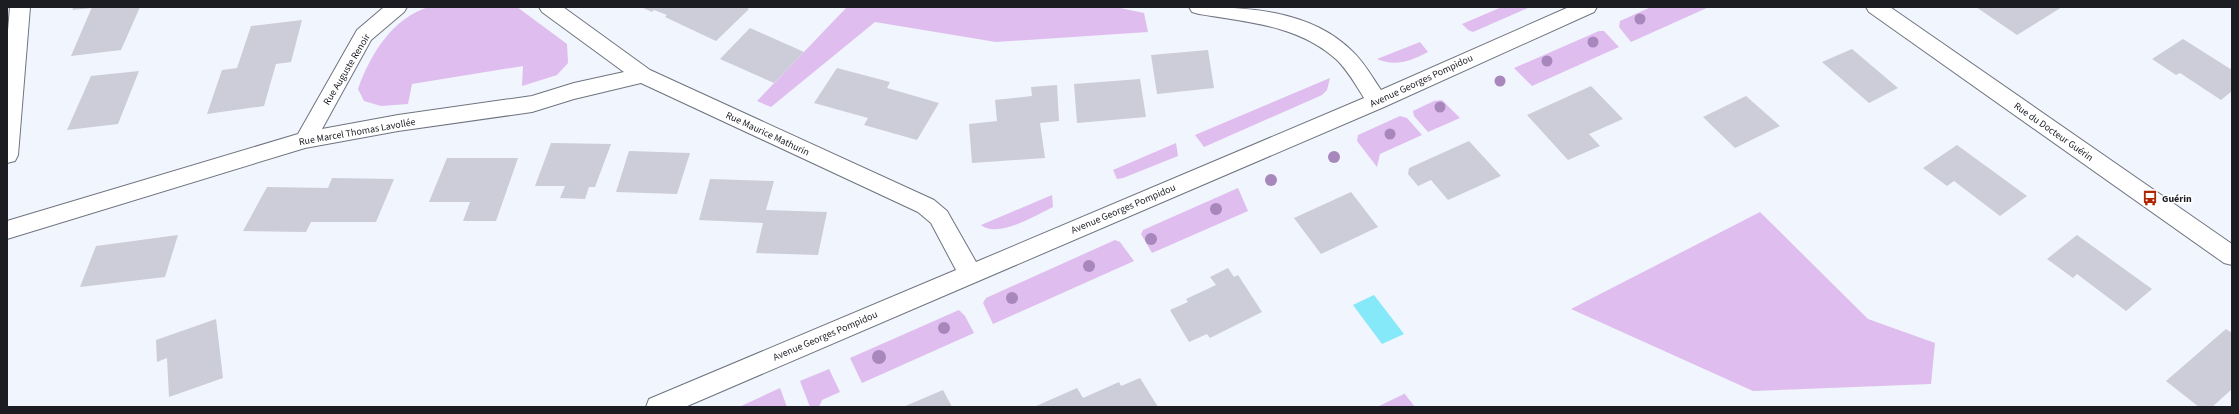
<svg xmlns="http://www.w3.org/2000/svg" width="2239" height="414" font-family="'Source Sans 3',sans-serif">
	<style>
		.green { fill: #dfbdef }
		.water { fill: #86e9f9 }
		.building { fill: #cdccd9 }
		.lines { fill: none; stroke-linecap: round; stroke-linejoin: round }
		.street-casing { stroke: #6e747f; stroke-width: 2 }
		.street { fill: #fff; fill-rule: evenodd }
		.tree { fill: #a887bc }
		.labels { text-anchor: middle; stroke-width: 3; stroke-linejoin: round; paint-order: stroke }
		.street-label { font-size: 10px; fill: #1b1d22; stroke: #fff }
		.poi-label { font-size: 10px; font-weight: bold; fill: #1b1d22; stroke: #fff; text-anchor: start }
	</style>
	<rect width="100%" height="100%" fill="#f1f5fd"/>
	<g class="green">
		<path d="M429,7H517L567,44L568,63L557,75L522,86L523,66L412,84L408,104L381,106L364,101L358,89C370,55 392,18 429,7Z"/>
		<path d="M847,7H1115L1144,13L1148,32L996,42L875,22L771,107L757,101Z"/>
		<path d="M1502,7H1530L1473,32L1468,30L1462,24Z"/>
		<path d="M1651,7H1709L1631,42L1619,27L1620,21Z"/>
		<path d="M1599,31H1604L1619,47L1532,86L1514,68Z"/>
		<path d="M1420,42L1428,52C1411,61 1395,67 1377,59Z"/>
		<path d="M1330,78L1327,90L1322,95L1204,147L1195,135Z"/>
		<path d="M1442,100L1460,118L1428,132L1414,116L1413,111L1434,101Z"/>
		<path d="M1400,116L1407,118L1422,135L1380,154L1377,167L1357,141L1358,135Z"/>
		<path d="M1176,143L1178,156L1123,178L1117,179L1113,170Z"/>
		<path d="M1238,188L1248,211L1152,253L1141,234L1143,230Z"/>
		<path d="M1052,195L1053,207C1036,215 998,239 981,225Z"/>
		<path d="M1760,212L1868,319L1935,343L1931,384L1753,391L1571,309Z"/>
		<path d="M1115,240L1120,242L1134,261L993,324L983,303L986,298Z"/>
		<path d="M959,310L965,316L974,333L862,383L850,358Z"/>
		<path d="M829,369L840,392L822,400L819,407H810L800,381Z"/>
		<path d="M780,388L787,407H739Z"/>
		<path d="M1404,393L1415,407H1377L1404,394Z"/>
	</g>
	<path class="water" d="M1374,295L1404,334L1382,344L1353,305Z"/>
	<g class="building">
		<path d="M74,7H92V8L72,10Z"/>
		<path d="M92,7H140L121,50L71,56Z"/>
		<path d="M641,7H745L749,9L716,41L665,17L667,15L654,10L652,12Z"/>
		<path d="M1976,7H2062L2017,35Z"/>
		<path d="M302,20L291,62L276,64L264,106L207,114L222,70L237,68L251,26Z"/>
		<path d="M750,28L804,52L774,83L720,59Z"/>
		<path d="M2183,39L2232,70V91L2221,100L2180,73L2176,75L2152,59Z"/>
		<path d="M1852,49L1898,88L1869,103L1822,62Z"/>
		<path d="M1208,50L1214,88L1157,94L1151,55Z"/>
		<path d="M837,68L890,82L887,88L939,103L917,140L864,125L868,118L814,103Z"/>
		<path d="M139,71L118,124L67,130L91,76Z"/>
		<path d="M1140,79L1146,117L1077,123L1074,84Z"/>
		<path d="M1057,85L1059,121L1040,123L1045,158L972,163L969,124L997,121L995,100L1032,96L1031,87Z"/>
		<path d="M1591,86L1623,119L1589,134L1600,146L1568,160L1527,115Z"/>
		<path d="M1746,96L1780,126L1735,148L1703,117Z"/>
		<path d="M1469,141L1501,176L1448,200L1431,180L1418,186L1408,174L1409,168Z"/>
		<path d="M551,143L611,144L595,187H589L585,199L560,198L565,186H535Z"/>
		<path d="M1957,145L2027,196L2000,216L1954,181L1947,186L1923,168Z"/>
		<path d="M629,151L690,153L677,194L616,192Z"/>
		<path d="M447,158H518L496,221H463L470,202H429Z"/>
		<path d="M332,178L394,179L376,222H311L306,232L243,231L267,187L328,188Z"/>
		<path d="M710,179L774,181L766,210L827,212L818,255L756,253L763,223L699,220Z"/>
		<path d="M1351,192L1378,227L1321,254L1294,218Z"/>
		<path d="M178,235L165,277L80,287L96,246Z"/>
		<path d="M2077,235L2152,289L2126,311L2077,274L2073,278L2047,259Z"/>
		<path d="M1228,268L1234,277L1238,275L1262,312L1210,338L1207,334L1189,342L1170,310L1188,302L1186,299L1216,285L1210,277Z"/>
		<path d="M216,319L223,378L169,397L167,358L157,362L156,340Z"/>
		<path d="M2226,329L2232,333V389L2212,407H2199L2166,381Z"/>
		<path d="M1140,378L1158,407H1034L1077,388L1083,398L1119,382L1121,386Z"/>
		<path d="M943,390L952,407H903Z"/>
	</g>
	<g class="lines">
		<defs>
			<g id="street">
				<path d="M10,7H30L18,155L15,161L7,163V42Z"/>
				<path d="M384,7H407L404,12L371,40L322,129L398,115L532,96L574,83L624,72L542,12L539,7H563L650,70L934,200L947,211L976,262L1364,98C1356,85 1348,71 1337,60C1299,25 1247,22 1199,14L1192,12L1189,7C1245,7 1310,9 1352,51C1364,62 1372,77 1381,90L1569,7H1597L1594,12L1384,107L685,407H646L649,399L956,270L931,223L918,212L641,83L574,99L532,112L398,131L305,148L7,239V221L298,134L357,30Z"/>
				<path d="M1866,7H1890L2232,244V265L2224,263L1869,12Z"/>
			</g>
		</defs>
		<use href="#street" class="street-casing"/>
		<use href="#street" class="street"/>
	</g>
	<g class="tree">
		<circle cx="1640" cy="19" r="5.5"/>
		<circle cx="1593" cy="42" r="5.5"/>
		<circle cx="1547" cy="61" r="5.5"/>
		<circle cx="1500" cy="81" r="5.5"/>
		<circle cx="1440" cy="107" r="5.5"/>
		<circle cx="1390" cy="134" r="5.5"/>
		<circle cx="1334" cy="157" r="6"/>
		<circle cx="1271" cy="180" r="6"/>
		<circle cx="1216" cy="209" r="6"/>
		<circle cx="1151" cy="239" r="6"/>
		<circle cx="1089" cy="266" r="6"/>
		<circle cx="1012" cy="298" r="6"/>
		<circle cx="944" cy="328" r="6"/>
		<circle cx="879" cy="357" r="7"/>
	</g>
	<defs>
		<symbol id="bus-bare" viewBox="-9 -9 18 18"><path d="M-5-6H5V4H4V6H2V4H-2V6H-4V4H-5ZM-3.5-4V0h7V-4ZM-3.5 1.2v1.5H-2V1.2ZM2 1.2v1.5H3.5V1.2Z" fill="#b02400" stroke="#fff" stroke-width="2.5" paint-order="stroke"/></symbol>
	</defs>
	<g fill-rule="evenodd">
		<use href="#bus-bare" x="2139" y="187" width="22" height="22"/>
	</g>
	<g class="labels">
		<g class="street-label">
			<text transform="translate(346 69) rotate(-59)" y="4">Rue Auguste Renoir</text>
			<text transform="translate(1421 80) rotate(-25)" y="4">Avenue Georges Pompidou</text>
			<text transform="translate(357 131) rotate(-10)" y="4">Rue Marcel Thomas Lavollée</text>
			<text transform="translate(2054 131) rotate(35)" y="4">Rue du Docteur Guérin</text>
			<text transform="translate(768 133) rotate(25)" y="4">Rue Maurice Mathurin</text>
			<text transform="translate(1123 208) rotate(-23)" y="4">Avenue Georges Pompidou</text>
			<text transform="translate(825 335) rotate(-23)" y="4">Avenue Georges Pompidou</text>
		</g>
		<g class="poi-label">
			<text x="2162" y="202">Guérin</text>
		</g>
	</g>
	<rect width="2239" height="414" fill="none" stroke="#1b1d22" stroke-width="16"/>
</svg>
